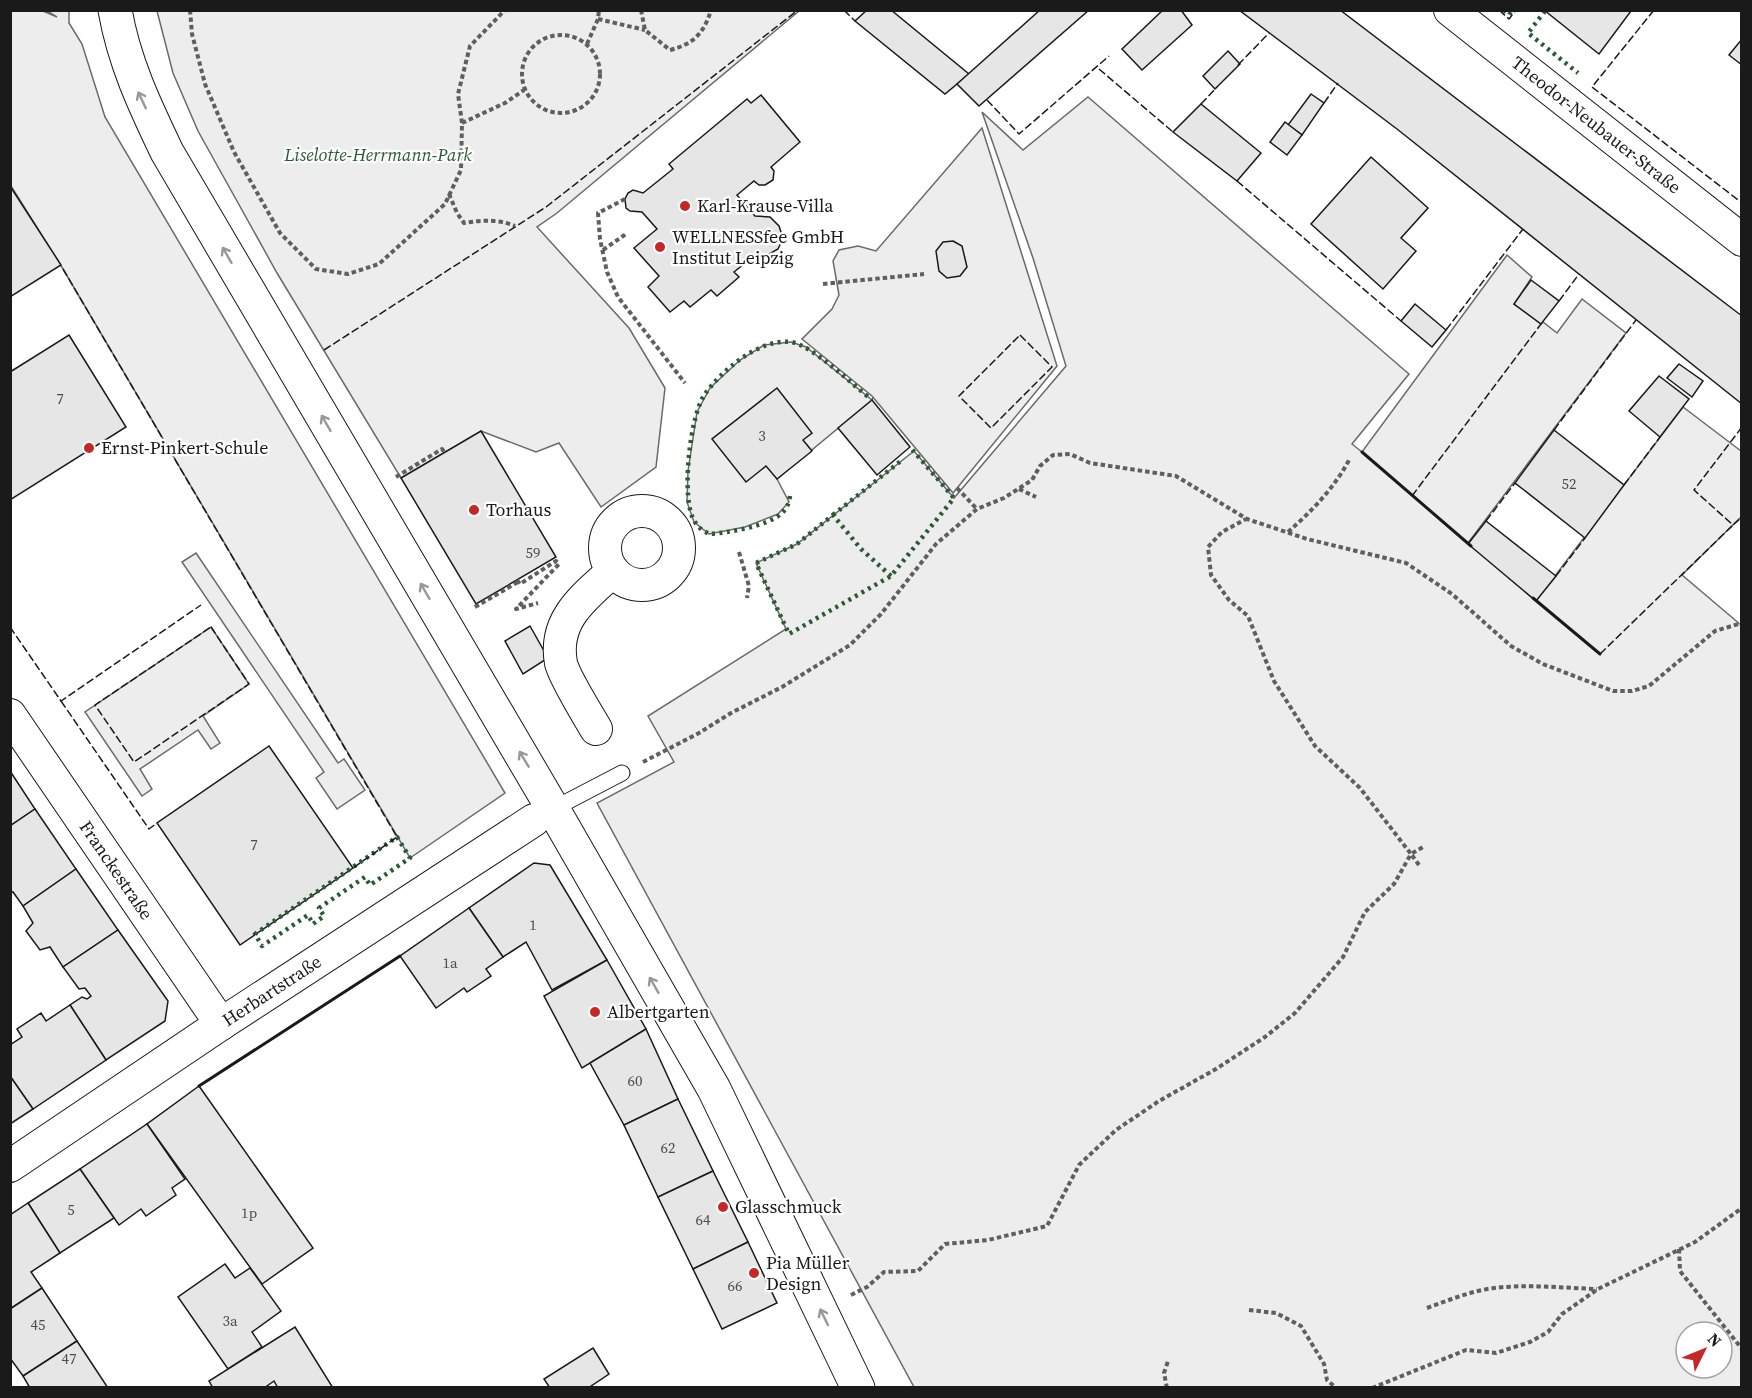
<svg xmlns="http://www.w3.org/2000/svg" width="1752" height="1398" font-family="'Source Serif 4',serif">
	<style>
		.green { fill: #ededed; stroke: #6a6a6a; stroke-width: 1.5; fill-rule: evenodd }
		.building { fill: #e6e6e6; stroke: #1a1a1a; stroke-width: 1.5 }
		.lines { fill: none; stroke-linecap: round; stroke-linejoin: round }
		.lane-casing { stroke: #1a1a1a; stroke-width: 17 }
		.street-casing { stroke: #1a1a1a; stroke-width: 34 }
		.secondary-casing { stroke: #1a1a1a; stroke-width: 35 }
		.path { stroke: #5f5f5f; stroke-width: 4; stroke-dasharray: 4.5 3; stroke-linecap: butt }
		.lane { stroke: #fff; stroke-width: 15 }
		.street { stroke: #fff; stroke-width: 32 }
		.secondary { stroke: #fff; stroke-width: 33 }
		.hedge { stroke: #2b5a34; stroke-width: 4.5; stroke-dasharray: 3 4.5; stroke-linecap: butt }
		.fence { stroke: #1a1a1a; stroke-width: 1.5; stroke-dasharray: 8 3; stroke-linecap: butt }
		.wall { stroke: #1a1a1a; stroke-width: 3 }
		.oneway { stroke: #989898 }
		.poi-dot { fill: #c62828; stroke: #fff; stroke-width: 2 }
		.labels { text-anchor: middle; stroke-width: 4.5; stroke-linejoin: round; paint-order: stroke }
		.number-label { font-size: 15px; fill: #4d4d4d }
		.street-label { font-size: 18px; fill: #1a1a1a; stroke: #fff }
		.park-label { font-size: 18px; font-style: italic; fill: #2b5a34; stroke: #fff }
		.poi-label { font-size: 18px; fill: #1a1a1a; stroke: #fff; text-anchor: start }
	</style>
	<rect width="100%" height="100%" fill="#fff"/>
	<g class="green">
		<path d="M11,11H43L57,17L47,11H69V23L82,44L105,117L505,793L410,858L63,269L11,186Z"/>
		<path d="M157,11H799L557,213L537,227L629,328L665,388L656,467L601,507L559,443L536,452L481,431L401,478L277,273L198,131L173,73Z"/>
		<path d="M1088,97L1409,374L1352,444L1362,452L1507,255L1532,277L1514,304L1541,324L1543,322L1557,333L1582,299L1626,333L1468,543L1536,601L1683,407L1741,451V517L1682,575L1741,625V1387H914L597,803L674,762L648,716L786,629L756,563L797,544L914,451L954,498L1066,366L1033,258L982,112L1023,150ZM1686,1332H1722V1368H1686Z"/>
		<path d="M982,128L1057,366L953,493L872,396L802,339L832,309L839,295L833,261L839,250L858,246L876,251Z"/>
		<path d="M791,342L806,347L872,400L777,479L789,502L778,514L745,527L709,534L694,522L687,502L688,471L697,412L710,388L740,360L764,345Z"/>
		<path d="M196,553L338,763L344,759L365,790L337,809L316,778L324,772L182,562Z"/>
		<path d="M211,627L249,684L203,716L220,743L211,749L198,730L140,769L152,789L142,796L85,712Z"/>
	</g>
	<g class="building">
		<path d="M867,10H891L969,74L945,94L855,21Z"/>
		<path d="M1040,10H1089L979,106L957,84Z"/>
		<path d="M1163,10H1181L1192,25L1142,70L1122,49Z"/>
		<path d="M1239,10H1340L1742,316V404L1397,129Z"/>
		<path d="M1544,10H1631V11L1599,54Z"/>
		<path d="M1742,39V65L1729,55Z"/>
		<path d="M1228,51L1240,64L1215,89L1203,76Z"/>
		<path d="M1311,94L1324,103L1302,135L1288,125Z"/>
		<path d="M761,95L800,142L771,167L774,171L773,180L765,185H759L754,181L737,195L755,216L770,217L779,226L783,238L778,249L766,256L755,255L734,272L739,277L717,296L711,290L690,307L684,301L670,312L648,287L659,276L634,248L657,229L642,212L630,211L626,208L625,199L628,193L633,190L643,193L673,169L669,164L747,99L751,103Z"/>
		<path d="M1201,104L1261,153L1237,181L1173,132Z"/>
		<path d="M1285,122L1302,135L1287,155L1270,142Z"/>
		<path d="M1371,157L1428,208L1401,238L1416,251L1383,289L1311,224Z"/>
		<path d="M10,186L61,265L10,297Z"/>
		<path d="M953,241L962,246L967,267L960,276L947,278L939,271L936,251L943,242Z"/>
		<path d="M1531,280L1559,301L1541,324L1514,304Z"/>
		<path d="M1415,304L1446,330L1432,347L1401,321Z"/>
		<path d="M69,335L126,427L10,500V372Z"/>
		<path d="M1679,364L1703,381L1692,397L1667,378Z"/>
		<path d="M1659,376L1689,399L1660,437L1629,411Z"/>
		<path d="M777,388L812,433L803,440L812,451L777,479L766,466L746,482L712,439Z"/>
		<path d="M872,400L910,447L877,475L838,428Z"/>
		<path d="M1554,430L1624,485L1585,538L1515,483Z"/>
		<path d="M481,431L556,557L476,604L401,478Z"/>
		<path d="M1486,521L1556,576L1536,601L1468,544Z"/>
		<path d="M530,626L548,658L523,674L505,641Z"/>
		<path d="M269,746L353,868L240,945L157,823Z"/>
		<path d="M10,771L35,809L10,826Z"/>
		<path d="M35,809L76,869L23,906L13,892L10,893V826Z"/>
		<path d="M534,863L550,865L607,960L552,990L526,942L503,957L469,908Z"/>
		<path d="M76,869L118,930L63,967L50,947L40,950L26,931L33,923L23,906Z"/>
		<path d="M469,908L503,957L486,969L491,976L467,992L464,988L436,1008L400,956Z"/>
		<path d="M118,930L168,1001L165,1021L106,1060L70,1005L82,997L87,999L91,996L85,988L79,989L63,967Z"/>
		<path d="M607,960L646,1029L582,1068L544,996Z"/>
		<path d="M70,1005L106,1060L33,1109L10,1076V1045L22,1037L17,1029L41,1013L46,1021Z"/>
		<path d="M646,1029L678,1099L624,1125L590,1063Z"/>
		<path d="M10,1076L33,1109L10,1124Z"/>
		<path d="M199,1086L313,1248L262,1284L147,1124Z"/>
		<path d="M678,1099L713,1171L658,1197L624,1125Z"/>
		<path d="M147,1124L185,1179L172,1188L176,1195L146,1216L141,1209L119,1225L80,1169Z"/>
		<path d="M80,1169L114,1218L60,1253L28,1203Z"/>
		<path d="M713,1171L748,1242L693,1269L658,1197Z"/>
		<path d="M28,1203L60,1253L31,1272L42,1288L10,1309V1215Z"/>
		<path d="M748,1242L777,1303L722,1329L693,1269Z"/>
		<path d="M225,1264L235,1278L250,1268L281,1311L252,1332L262,1347L228,1369L178,1297Z"/>
		<path d="M42,1288L77,1341L23,1376L10,1358V1309Z"/>
		<path d="M295,1327L333,1388H278L274,1381L264,1388H213L209,1381Z"/>
		<path d="M77,1341L108,1388H30L23,1376Z"/>
		<path d="M593,1348L609,1374L588,1388H550L544,1379Z"/>
	</g>
	<g class="lines">
		<defs>
			<path id="lane" d="M553,809L622,773"/>
			<g id="street">
				<path id="s1" d="M1450,10L1742,240"/>
				<circle cx="642" cy="548" r="37"/>
				<path id="s2" d="M10,715L221,1024"/>
				<path d="M596,729C588,715 564,677 561,663C553,620 584,597 613,571"/>
				<path id="s3" d="M10,1166L221,1024L534,820"/>
			</g>
			<path id="secondary" d="M115,10C124,62 145,106 167,152L553,809L714,1089L858,1388"/>
		</defs>
		<use href="#lane" class="lane-casing"/>
		<use href="#street" class="street-casing"/>
		<use href="#secondary" class="secondary-casing"/>
		<g class="path">
			<path d="M190,10L192,34L205,84L234,152L280,233L316,269L348,274L379,264L445,204L461,170L462,123L458,94L470,46L505,10"/>
			<path d="M641,10L645,30L670,50C694,44 704,33 711,10"/>
			<path d="M598,19L645,30"/>
			<circle cx="561" cy="74" r="39"/>
			<path d="M587,44L598,19L599,10"/>
			<path d="M462,123L505,103L524,90"/>
			<path d="M449,194L457,213L464,223C482,220 498,219 515,226"/>
			<path d="M625,199L598,213L600,239L607,272L618,297L685,383"/>
			<path d="M603,250L626,234"/>
			<path d="M823,284L924,274"/>
			<path d="M396,477L442,449L445,453"/>
			<path d="M957,488L977,509"/>
			<path d="M1019,489L1036,497"/>
			<path d="M1288,532C1311,512 1335,487 1349,460"/>
			<path d="M739,552L749,586L747,598"/>
			<path d="M517,580L520,584L556,561L559,564L516,609L538,603"/>
			<path d="M475,607L518,582"/>
			<path d="M643,762L699,733L731,713L782,687L850,645L881,614L936,544L977,509L1004,498L1032,480L1040,466L1053,455L1070,454L1090,463L1176,476L1247,519L1307,539L1406,563L1452,594L1511,646L1543,664L1613,691H1632L1649,686L1715,631L1742,623"/>
			<path d="M1419,865L1411,854L1425,846"/>
			<path d="M1679,1249L1680,1271L1742,1349"/>
			<path d="M851,1295L867,1287L884,1272L918,1271L945,1244L988,1240L1047,1226L1079,1165L1116,1130L1159,1101L1216,1069L1265,1037L1295,1013L1343,957L1365,912L1394,884L1411,854L1360,788L1315,746L1274,681L1248,616L1229,600L1211,575L1208,547L1222,532L1246,519"/>
			<path d="M1427,1308C1449,1300 1471,1291 1494,1288C1528,1284 1564,1288 1597,1289"/>
			<path d="M1249,1310L1276,1313L1301,1326L1324,1364L1327,1380L1336,1388"/>
			<path d="M1167,1388L1164,1373L1168,1361"/>
			<path d="M1372,1388L1466,1350L1496,1353L1530,1342L1548,1332L1562,1314L1598,1289L1695,1242L1742,1208"/>
		</g>
		<use href="#lane" class="lane"/>
		<use href="#street" class="street"/>
		<use href="#secondary" class="secondary"/>
		<g class="hedge">
			<path d="M1504,10L1509,15L1512,10"/>
			<path d="M1545,11L1528,33L1578,73"/>
			<path d="M790,496C789,503 787,508 782,513C768,526 728,533 709,534C704,531 698,528 695,522C680,501 690,414 705,394C722,370 760,338 791,342C812,345 854,386 872,400"/>
			<path d="M833,515L902,460"/>
			<path d="M891,576L861,549L833,515L797,544L756,563L789,634L891,576L954,498L910,447"/>
			<path d="M397,837L410,858L370,885L365,877L319,908L324,916L313,924L308,915L262,946L255,934Z"/>
		</g>
		<g class="fence">
			<path d="M844,10L855,21"/>
			<path d="M1499,10L1509,19L1516,10"/>
			<path d="M1654,10L1592,87L1742,203"/>
			<path d="M1238,65L1269,33"/>
			<path d="M1099,69L1173,132"/>
			<path d="M987,100L1019,134L1109,56"/>
			<path d="M1324,103L1338,83"/>
			<path d="M1201,104L1217,87"/>
			<path d="M1237,181L1401,321"/>
			<path d="M63,269L397,837L353,868"/>
			<path d="M1559,301L1579,274"/>
			<path d="M1446,330L1523,229"/>
			<path d="M1020,335L1052,367L991,428L959,396Z"/>
			<path d="M324,350L546,207L798,10"/>
			<path d="M1742,427L1694,490L1733,525L1742,517"/>
			<path d="M1554,430L1636,320"/>
			<path d="M1624,485L1660,437"/>
			<path d="M1412,496L1541,324"/>
			<path d="M1486,521L1515,483"/>
			<path d="M1556,576L1585,538"/>
			<path d="M10,627L61,701L201,605"/>
			<path d="M211,627L249,684L134,762L95,705Z"/>
			<path d="M1600,654L1733,525"/>
			<path d="M61,701L149,829L157,823"/>
		</g>
		<g class="wall">
			<path d="M1362,452L1471,546"/>
			<path d="M1533,598L1600,654"/>
			<path d="M199,1086L400,956"/>
		</g>
	</g>
	<defs><path id="oneway-shaft" d="M-6 0H5M1.5-3L5.5 0L1.5 3" fill="none" stroke-width="1.6" stroke-linecap="round" stroke-linejoin="round" transform="scale(1.5)"/></defs>
	<g class="oneway">
		<use href="#oneway-shaft" transform="translate(142 100) rotate(-115)"/>
		<use href="#oneway-shaft" transform="translate(227 255) rotate(-120)"/>
		<use href="#oneway-shaft" transform="translate(326 423) rotate(-120)"/>
		<use href="#oneway-shaft" transform="translate(425 591) rotate(-120)"/>
		<use href="#oneway-shaft" transform="translate(524 759) rotate(-121)"/>
		<use href="#oneway-shaft" transform="translate(654 985) rotate(-120)"/>
		<use href="#oneway-shaft" transform="translate(824 1317) rotate(-116)"/>
	</g>
	<g class="poi-dot">
		<circle cx="685" cy="206" r="6"/>
		<circle cx="660" cy="247" r="6"/>
		<circle cx="89" cy="448" r="6"/>
		<circle cx="474" cy="510" r="6"/>
		<circle cx="595" cy="1012" r="6"/>
		<circle cx="723" cy="1207" r="6"/>
		<circle cx="754" cy="1273" r="6"/>
	</g>
	<g class="labels">
		<g class="number-label">
			<text x="60" y="404">7</text>
			<text x="762" y="441">3</text>
			<text x="1569" y="489">52</text>
			<text x="533" y="558">59</text>
			<text x="254" y="850">7</text>
			<text x="533" y="930">1</text>
			<text x="450" y="968">1a</text>
			<text x="635" y="1086">60</text>
			<text x="668" y="1153">62</text>
			<text x="71" y="1215">5</text>
			<text x="249" y="1218">1p</text>
			<text x="703" y="1225">64</text>
			<text x="735" y="1291">66</text>
			<text x="230" y="1326">3a</text>
			<text x="38" y="1330">45</text>
			<text x="69" y="1364">47</text>
		</g>
		<g class="street-label">
			<text dy="6" stroke="none"><textPath href="#s1" startOffset="186">Theodor-Neubauer-Straße</textPath></text>
			<text dy="6" stroke="none"><textPath href="#s2" startOffset="188">Franckestraße</textPath></text>
			<text dy="6" stroke="none"><textPath href="#s3" startOffset="315">Herbartstraße</textPath></text>
		</g>
		<g class="park-label">
			<text x="378" y="161">Liselotte-Herrmann-Park</text>
		</g>
		<g class="poi-label">
			<text x="697" y="212">Karl-Krause-Villa</text>
			<text x="672" y="243">WELLNESSfee GmbH<tspan x="672" dy="21">Institut Leipzig</tspan></text>
			<text x="101" y="454">Ernst-Pinkert-Schule</text>
			<text x="486" y="516">Torhaus</text>
			<text x="607" y="1018">Albertgarten</text>
			<text x="735" y="1213">Glasschmuck</text>
			<text x="766" y="1269">Pia Müller<tspan x="766" dy="21">Design</tspan></text>
		</g>
	</g>
	<rect width="1752" height="1398" fill="none" stroke="#1a1a1a" stroke-width="24"/>
	<g transform="translate(1704 1350) rotate(47)"><circle r="28" fill="#ffffff" stroke="#a3a3a3" stroke-width="1.5"/>
	<path d="M0-4.5L10 22L0 15L-10 22Z" fill="#c62828"/>
	<text y="-9" font-size="16" font-weight="bold" text-anchor="middle" fill="#1a1a1a">N</text>
	</g>
</svg>
